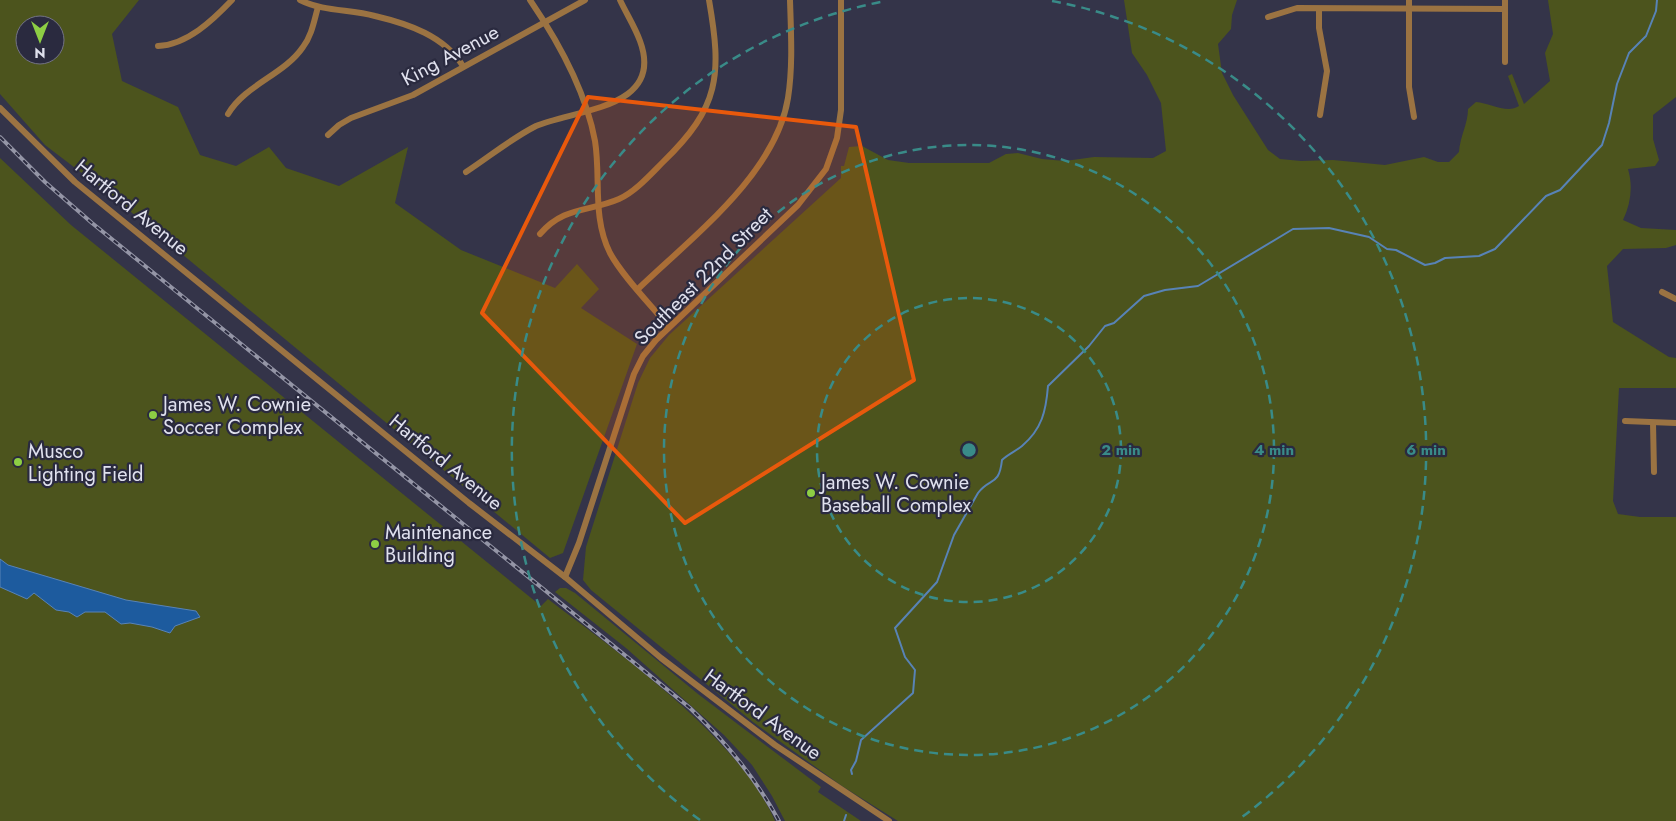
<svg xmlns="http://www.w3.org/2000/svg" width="1676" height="821" font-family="Jost,sans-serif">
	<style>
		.green { fill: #4c541d; fill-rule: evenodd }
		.water { fill: #1d5b9e; stroke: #5883b6 }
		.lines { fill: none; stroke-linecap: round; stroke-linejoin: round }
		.stream { stroke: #5883b6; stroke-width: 2 }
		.minor { stroke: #9b7342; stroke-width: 6 }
		.rail-casing { stroke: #9495a6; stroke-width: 4 }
		.rail { stroke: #2a2a3f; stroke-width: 2; stroke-dasharray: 5.5; stroke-linecap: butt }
		.marked { fill: #e8590c; fill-opacity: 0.2; stroke: #e8590c; stroke-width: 4; stroke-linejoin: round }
		.ring { fill: none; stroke: #398b88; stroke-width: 2.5; stroke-dasharray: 9 6 }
		.poi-dot { fill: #8dce44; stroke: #2a2a3f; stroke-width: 2 }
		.labels { text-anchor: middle; stroke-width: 4.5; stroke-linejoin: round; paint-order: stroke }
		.street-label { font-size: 20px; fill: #e0e1ee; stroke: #2a2a3f }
		.poi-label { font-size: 20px; fill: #e0e1ee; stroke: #2a2a3f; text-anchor: start }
		.centre { fill: #398b88; stroke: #2a2a3f; stroke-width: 2.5 }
		.ring-label { font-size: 15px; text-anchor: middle; font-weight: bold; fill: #398b88; stroke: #2a2a3f; stroke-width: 4.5; stroke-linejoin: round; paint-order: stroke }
	</style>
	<rect width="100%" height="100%" fill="#343449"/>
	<g class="green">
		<path d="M0,0H139L112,34L122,81L178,107L200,155L236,166L269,147L286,168L339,186L408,147L395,203L461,250L555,288L577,264L599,289L581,308L637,344L563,553L550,558L108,193L45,145L0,94ZM25,25H55V55H25Z"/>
		<path d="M1124,0H1237L1232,15L1231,29L1218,44L1222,73L1233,95L1268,150L1280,159L1301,161L1333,160L1385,165L1424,157L1438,162H1449L1459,152C1460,136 1468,124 1468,109L1476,102C1490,103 1507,114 1519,106L1508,76L1512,74L1524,104L1550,81L1545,53L1553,34L1548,0H1676V97L1653,115V139L1659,160L1655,166L1628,169C1633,186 1631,203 1623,220L1641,228L1676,230V245L1666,248L1623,249L1607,266L1613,322L1669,357L1676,358V388H1619L1613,501L1618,514L1640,517H1676V821H898L842,786L753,722L591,590L583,580L586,547L638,383L650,358L669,335L841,178V166H844L849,147L862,146L888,160L909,163H989L1006,154L1018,153L1042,159L1065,161L1094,157L1153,158L1166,151L1161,103L1147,75L1132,53Z"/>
		<path d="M0,158L71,225L541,606L548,599C620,654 739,738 775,821H0Z"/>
		<path d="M560,588H566L575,593L698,694L821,787L818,792L861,821H785L772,796L752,765L724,735L626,648L555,592Z"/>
	</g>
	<path class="water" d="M0,559L8,565L126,600L196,611L200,617L175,626L170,633L152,627L130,623L121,624L105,612H85L77,617L69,612L56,610L34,593L27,599L0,587Z"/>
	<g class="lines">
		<g class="stream">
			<path d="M852,774L851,770L856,761L861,740L913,693L915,670L905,657L895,628L937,582L954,535L978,493C990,477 999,487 1002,460C1008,454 1016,451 1022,446C1042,429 1046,411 1048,386L1089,346L1105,326L1114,323L1144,296L1165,290L1198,286L1293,229L1329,228L1369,237L1387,249L1396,250L1425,265L1435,263L1445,258L1479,256L1495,249L1546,196L1560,190L1602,145L1609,123L1617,84L1629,53L1646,36L1656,11L1657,0"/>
			<path d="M844,821L846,815"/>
		</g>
		<g class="minor">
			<path d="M300,0C324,12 350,9 375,16C409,24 444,36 463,66"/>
			<path d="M530,0C558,41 586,92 595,141C601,178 592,217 610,253C623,277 651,305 669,327"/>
			<path d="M1409,0V87L1414,117"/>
			<path d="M1505,0V62"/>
			<path d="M1319,9V28L1327,71L1320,115"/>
			<path d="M1268,17L1297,8L1505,9"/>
			<path d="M158,46C187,45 213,20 232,0"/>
			<path d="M0,108L75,182L469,503L565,577L661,658L775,745L889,821"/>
			<path d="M228,114C246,84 284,75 303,47C312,35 314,21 318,7"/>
			<path d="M328,135L339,125L351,118L413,95L585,0"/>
			<path d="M466,172C489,157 512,138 536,126C576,109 665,109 640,41C635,27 626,13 620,0"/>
			<path d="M540,234C564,206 589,212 619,199C635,192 650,175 663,162C720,107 722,75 709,0"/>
			<path d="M638,289C691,238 776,174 788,98C793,66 791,33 790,0"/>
			<path d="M1662,292L1676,299"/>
			<path d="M1625,421L1676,423"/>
			<path d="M1653,423L1654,472"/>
			<path d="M565,577L579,543L634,374L643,356L656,340L798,205L826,169L837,138L841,110V0"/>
		</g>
		<defs>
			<path id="rail" d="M0,137L45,182L92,223L690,708C726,742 755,777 779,821"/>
		</defs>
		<use href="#rail" class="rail-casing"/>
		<use href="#rail" class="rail"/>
	</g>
	<path class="marked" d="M588,97L856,127L914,380L685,523L482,313Z"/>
	<g class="ring">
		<circle cx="969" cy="450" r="152"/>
		<circle cx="969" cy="450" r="305"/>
		<path d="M700 820A457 457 0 0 1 886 1M1052 1A457 457 0 0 1 1238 820"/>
	</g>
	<g class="poi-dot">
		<circle cx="153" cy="415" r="5"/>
		<circle cx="18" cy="462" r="5"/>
		<circle cx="811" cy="493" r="5"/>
		<circle cx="375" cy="544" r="5"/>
	</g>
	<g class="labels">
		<g class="street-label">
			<text transform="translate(450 55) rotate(-28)" y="7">King Avenue</text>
			<text transform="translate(132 207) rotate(39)" y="7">Hartford Avenue</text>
			<text transform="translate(703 276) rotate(-45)" y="7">Southeast 22nd Street</text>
			<text transform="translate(446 462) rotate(39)" y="7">Hartford Avenue</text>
			<text transform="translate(763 714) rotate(36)" y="7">Hartford Avenue</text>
		</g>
		<g class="poi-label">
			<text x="163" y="411">James W. Cownie<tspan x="163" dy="23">Soccer Complex</tspan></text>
			<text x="28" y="458">Musco<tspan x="28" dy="23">Lighting Field</tspan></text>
			<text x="821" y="489">James W. Cownie<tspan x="821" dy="23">Baseball Complex</tspan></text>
			<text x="385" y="539">Maintenance<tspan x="385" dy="23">Building</tspan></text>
		</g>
	</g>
	<circle cx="969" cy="450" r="8" class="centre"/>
	<g class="ring-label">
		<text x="1121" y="455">2 min</text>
		<text x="1274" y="455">4 min</text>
		<text x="1426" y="455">6 min</text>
	</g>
	<g transform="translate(40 40) rotate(180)"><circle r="24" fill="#2a2a3f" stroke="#737385"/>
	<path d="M0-4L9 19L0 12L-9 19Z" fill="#8dce44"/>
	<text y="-8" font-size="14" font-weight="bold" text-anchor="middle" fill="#e0e1ee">N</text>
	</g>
</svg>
